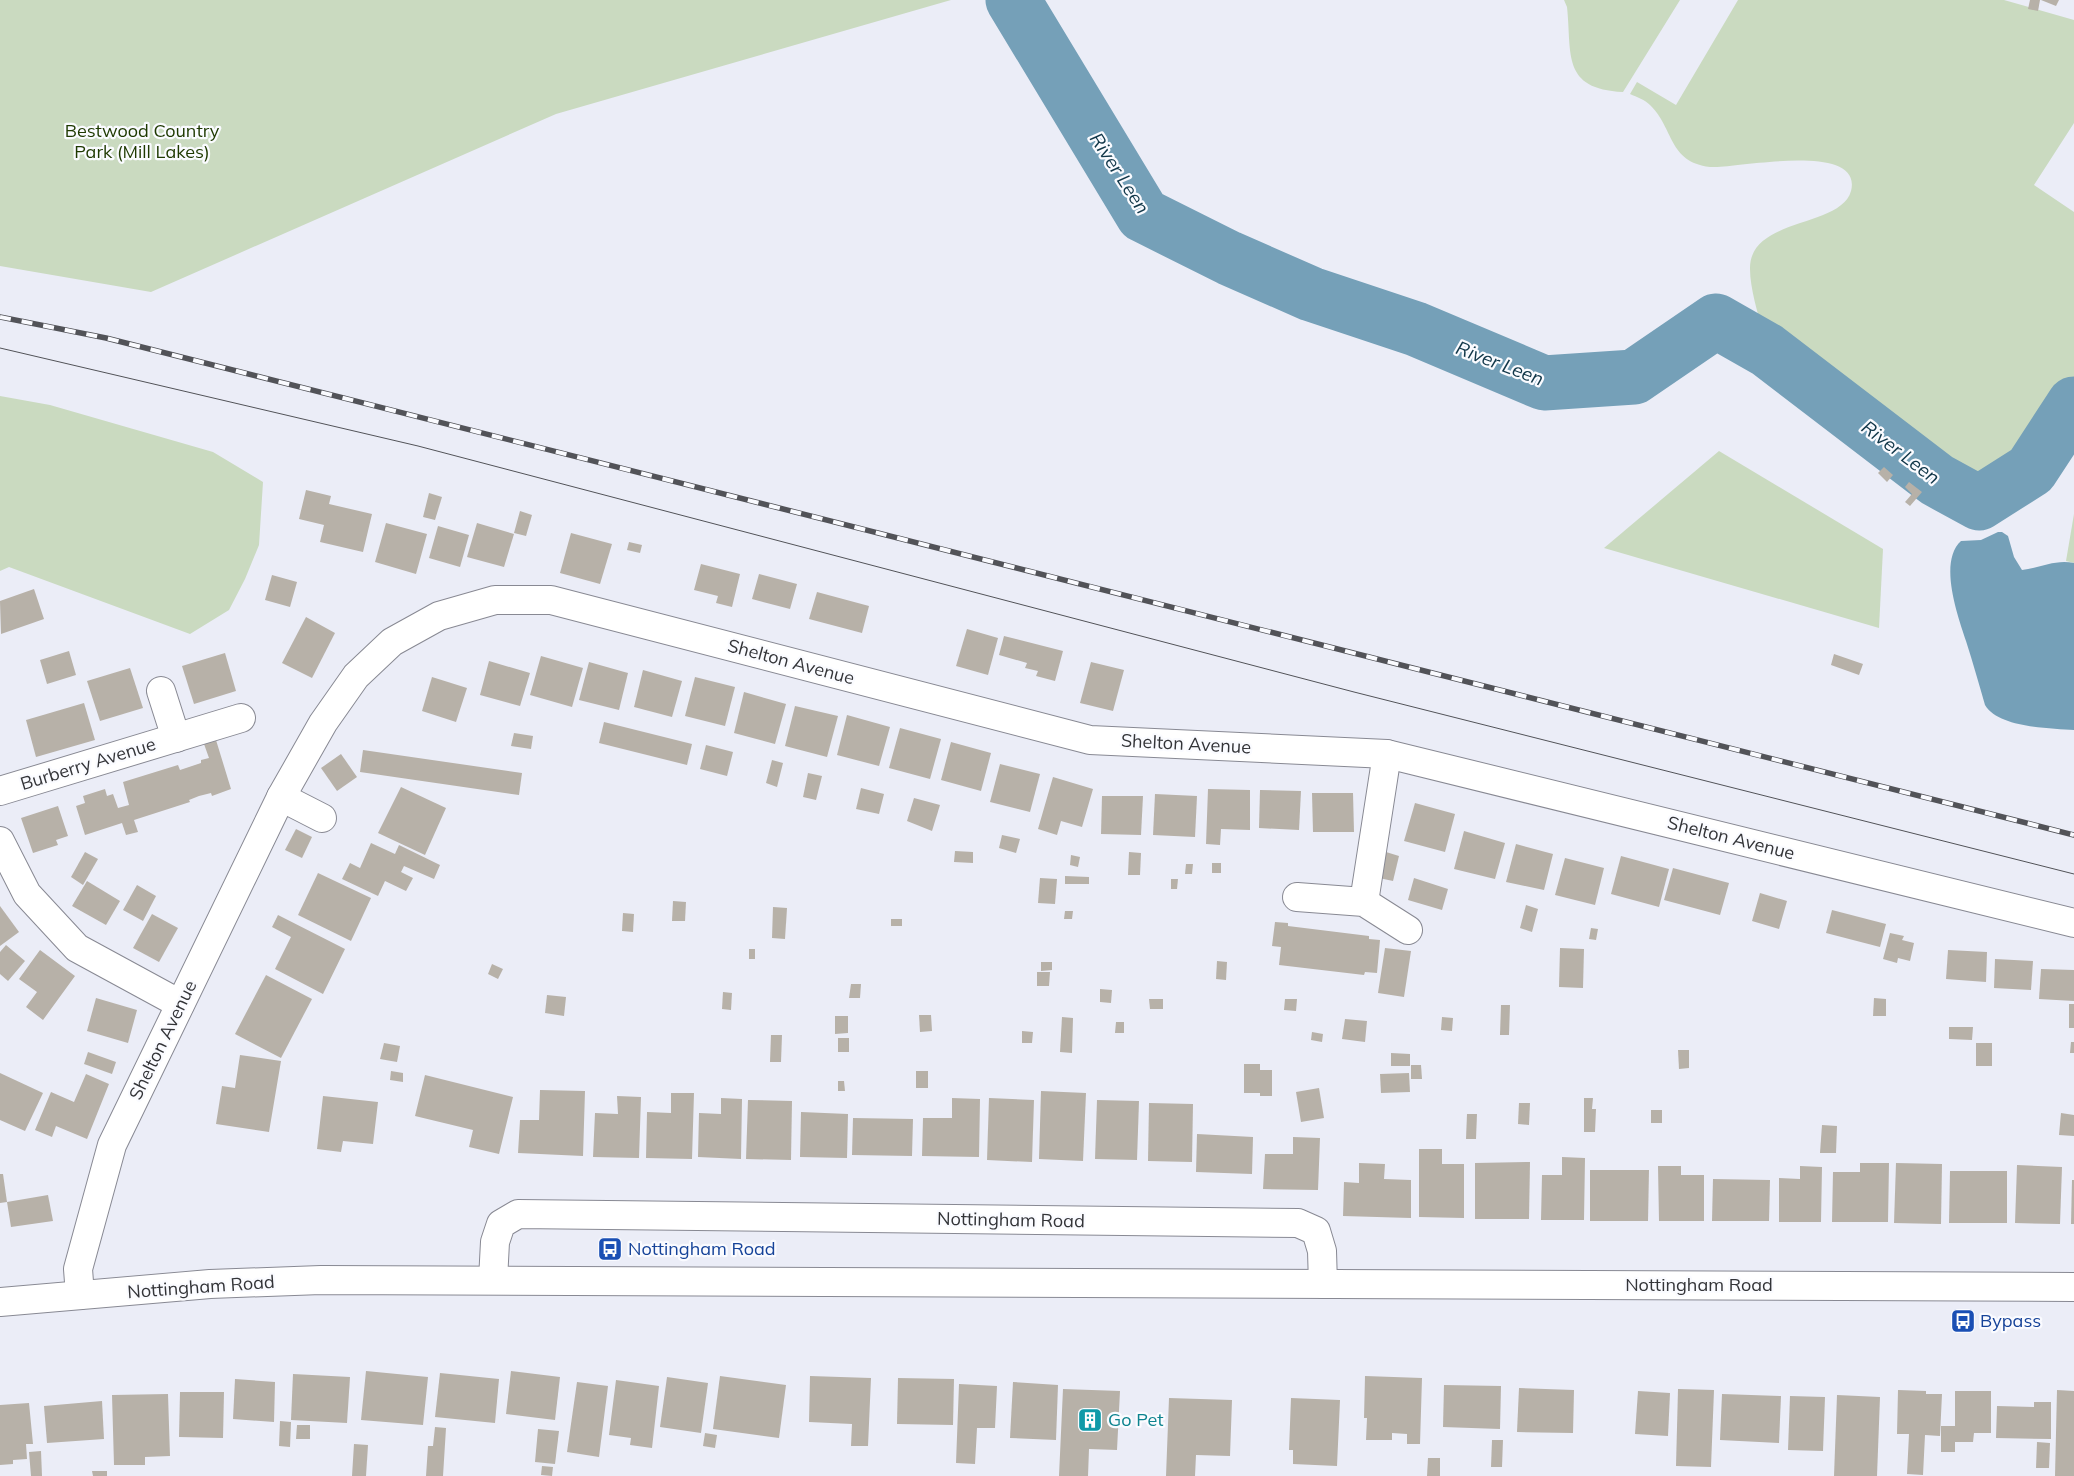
<svg xmlns="http://www.w3.org/2000/svg" width="2074" height="1476" font-family="Mulish,sans-serif">
	<style>
		.green { fill: #cadac0 }
		.water { fill: #75a0b8 }
		.lines { fill: none; stroke-linecap: round; stroke-linejoin: round }
		.river { stroke: #75a0b8; stroke-width: 55 }
		.building { fill: #b7b1a8 }
		.minor-casing { stroke: #888993; stroke-width: 30 }
		.minor { stroke: #fff; stroke-width: 28 }
		.tram { stroke: #525358; stroke-width: 1 }
		.rail-casing { stroke: #525358; stroke-width: 5.5 }
		.rail { stroke: #fafbff; stroke-width: 4; stroke-dasharray: 11; stroke-linecap: butt }
		.labels { text-anchor: middle; stroke-width: 4.5; stroke-linejoin: round; paint-order: stroke }
		.park-label { font-size: 18px; fill: #1e3900; stroke: #fafbff }
		.street-label { font-size: 18px; fill: #333438; stroke: #fafbff }
		.transit-label { font-size: 18px; fill: #164399; stroke: #fafbff; text-anchor: start }
		.culture-label { font-size: 18px; fill: #0d838f; stroke: #fafbff; text-anchor: start }
		.water-label { font-size: 19px; font-style: italic; fill: #113749; stroke: #fafbff }
	</style>
	<rect width="100%" height="100%" fill="#ebedf7"/>
	<g class="green">
		<path d="M0,0H951L556,114L151,292L0,266Z"/>
		<path d="M1564,0H1680L1623,92C1561,89 1572,54 1567,7Z"/>
		<path d="M1738,0H2004L2074,20V123L2034,185L2074,212V396C2065,409 2061,424 2053,438C2042,459 2005,492 1980,487C1968,485 1958,477 1948,472L1763,332C1758,314 1750,288 1750,269C1749,217 1841,228 1851,191C1864,140 1731,169 1710,167C1668,162 1674,128 1650,105C1645,100 1637,97 1630,94L1637,82L1676,105Z"/>
		<path d="M0,396L50,405L213,452L263,482L259,545L245,579L229,610L190,634L9,567L0,571Z"/>
		<path d="M1719,451L1883,549L1879,628L1604,548Z"/>
		<path d="M2074,514V563L2066,561Z"/>
	</g>
	<path class="water" d="M1998,532H2002L2008,536L2014,557L2022,570C2040,568 2055,559 2074,563V730C2049,728 1999,728 1985,705C1979,684 1973,663 1966,641C1958,616 1938,562 1961,541L1981,540Z"/>
	<g class="lines">
		<path class="river" d="M1013,0L1143,215L1229,258L1311,294L1416,329L1544,383L1634,377L1716,321L1767,350L1937,480L1979,503L2031,470L2074,404"/>
	</g>
	<g class="building">
		<path d="M2030,0H2040L2038,11L2028,9Z"/>
		<path d="M2041,0H2059L2056,6Z"/>
		<path d="M1884,467L1893,475L1887,482L1878,473Z"/>
		<path d="M1909,482L1922,492L1910,506L1905,502L1912,494L1905,487Z"/>
		<path d="M306,490L331,496L329,504L372,514L363,552L320,542L324,525L299,519Z"/>
		<path d="M429,493L442,497L435,520L423,517Z"/>
		<path d="M520,511L532,515L526,536L514,533Z"/>
		<path d="M386,523L427,534L416,574L375,562Z"/>
		<path d="M477,523L514,534L504,567L467,557Z"/>
		<path d="M438,526L469,535L460,567L429,558Z"/>
		<path d="M571,533L612,544L600,584L560,573Z"/>
		<path d="M629,542L642,545L640,553L627,550Z"/>
		<path d="M701,564L740,574L732,607L716,603L718,596L694,590Z"/>
		<path d="M759,574L797,584L790,609L752,599Z"/>
		<path d="M272,575L297,582L290,607L265,600Z"/>
		<path d="M34,589L44,619L1,634L0,601Z"/>
		<path d="M817,592L869,606L862,633L809,619Z"/>
		<path d="M306,617L335,633L312,678L282,663Z"/>
		<path d="M967,629L998,638L988,675L956,666Z"/>
		<path d="M1004,636L1063,651L1055,681L1036,676L1038,671L1025,668L1027,663L999,655Z"/>
		<path d="M69,651L76,675L47,684L40,660Z"/>
		<path d="M225,653L236,691L194,704L182,666Z"/>
		<path d="M1834,654L1863,664L1859,675L1831,665Z"/>
		<path d="M541,656L583,668L572,707L530,695Z"/>
		<path d="M489,661L530,673L520,706L480,695Z"/>
		<path d="M589,662L628,673L619,710L579,700Z"/>
		<path d="M1091,662L1124,670L1113,711L1080,703Z"/>
		<path d="M130,668L143,708L100,721L87,681Z"/>
		<path d="M643,670L682,681L672,717L634,707Z"/>
		<path d="M432,677L467,688L456,722L422,711Z"/>
		<path d="M695,677L735,687L725,726L685,716Z"/>
		<path d="M744,692L786,704L775,744L734,733Z"/>
		<path d="M84,703L95,740L36,757L26,720Z"/>
		<path d="M795,706L838,716L827,757L785,746Z"/>
		<path d="M847,715L890,727L879,766L837,755Z"/>
		<path d="M604,722L692,744L687,765L599,743Z"/>
		<path d="M900,728L941,739L930,779L889,768Z"/>
		<path d="M514,733L533,736L531,749L511,746Z"/>
		<path d="M216,740L231,789L212,796L211,793L199,796L189,800L190,802L134,820L138,832L126,835L122,823L85,835L76,806L85,803L83,796L105,789L107,796L113,794L118,808L129,805L123,782L178,765L180,770L201,763V760L209,758L204,744Z"/>
		<path d="M951,742L991,753L981,791L941,780Z"/>
		<path d="M706,745L733,752L727,776L700,769Z"/>
		<path d="M363,750L522,773L519,795L360,772Z"/>
		<path d="M341,754L357,777L337,791L321,768Z"/>
		<path d="M772,760L783,763L777,787L766,783Z"/>
		<path d="M1000,764L1040,774L1030,812L990,802Z"/>
		<path d="M808,773L822,776L816,800L803,797Z"/>
		<path d="M1053,777L1093,789L1082,827L1061,821L1057,835L1038,829Z"/>
		<path d="M401,787L446,808L425,855L378,833Z"/>
		<path d="M861,788L884,794L879,814L856,809Z"/>
		<path d="M1208,789L1250,790V830L1221,829L1220,845L1206,844Z"/>
		<path d="M1260,790L1301,791L1299,830L1259,828Z"/>
		<path d="M1312,793H1353L1354,832H1313Z"/>
		<path d="M1155,794L1197,796L1195,837L1153,835Z"/>
		<path d="M1102,796H1143L1141,835L1101,834Z"/>
		<path d="M914,798L940,805L932,831L907,821Z"/>
		<path d="M1415,803L1455,814L1445,852L1404,841Z"/>
		<path d="M58,806L68,836L56,840L58,845L33,853L21,818Z"/>
		<path d="M296,829L312,837L302,858L285,850Z"/>
		<path d="M1464,831L1505,843L1495,879L1454,869Z"/>
		<path d="M1002,835L1020,839L1016,853L999,848Z"/>
		<path d="M371,843L395,854L399,845L440,865L434,879L404,866L401,872L413,878L406,891L385,881L378,896L342,879L350,863L360,868Z"/>
		<path d="M1516,844L1553,854L1544,890L1506,882Z"/>
		<path d="M955,851L973,852V863L954,862Z"/>
		<path d="M85,852L98,859L83,885L71,877Z"/>
		<path d="M1129,852L1141,853L1140,875H1128Z"/>
		<path d="M1386,852L1399,856L1393,881L1379,878Z"/>
		<path d="M1071,855L1080,857L1078,867L1070,865Z"/>
		<path d="M1621,856L1669,869L1659,907L1611,894Z"/>
		<path d="M1565,858L1604,868L1595,905L1555,895Z"/>
		<rect x="1212" y="863" width="9" height="10"/>
		<path d="M1186,864H1193L1192,874H1185Z"/>
		<path d="M1673,868L1729,883L1720,915L1664,900Z"/>
		<path d="M318,873L371,898L351,941L298,915Z"/>
		<path d="M1065,876L1089,877V884H1065Z"/>
		<path d="M1040,878L1057,879L1055,904L1038,903Z"/>
		<path d="M1414,878L1448,889L1442,910L1408,900Z"/>
		<path d="M1171,879H1178L1177,889H1171Z"/>
		<path d="M87,881L120,901L106,925L72,906Z"/>
		<path d="M137,885L156,896L143,921L123,910Z"/>
		<path d="M1760,893L1787,901L1779,929L1752,921Z"/>
		<path d="M673,901L686,902L685,921H672Z"/>
		<path d="M1526,905L1538,909L1532,932L1520,928Z"/>
		<path d="M0,906L19,932L0,946Z"/>
		<path d="M773,907L787,908L785,939L772,938Z"/>
		<path d="M1832,910L1886,924L1880,947L1826,933Z"/>
		<path d="M1065,911H1073L1072,919H1064Z"/>
		<path d="M623,913L634,914L633,932L622,931Z"/>
		<path d="M152,914L178,928L159,962L133,948Z"/>
		<path d="M278,915L345,949L323,994L275,969L291,937L272,927Z"/>
		<rect x="891" y="919" width="11" height="7"/>
		<path d="M1275,922L1288,923V926L1369,936V939L1380,940L1377,973L1365,972L1364,975L1279,965L1281,947L1272,946Z"/>
		<path d="M1591,928L1598,929L1596,940L1589,939Z"/>
		<path d="M1890,933L1904,936L1902,940L1914,943L1910,961L1898,958L1897,963L1883,959Z"/>
		<path d="M6,945L25,961L8,981L0,974V952Z"/>
		<path d="M1385,948L1411,951L1404,997L1378,993Z"/>
		<path d="M1560,948L1584,949L1583,988L1559,987Z"/>
		<rect x="749" y="949" width="6" height="10"/>
		<path d="M40,950L75,976L43,1020L26,1007L37,992L19,979Z"/>
		<path d="M1948,950L1987,952L1986,982L1946,979Z"/>
		<path d="M1995,959L2033,961L2031,990L1994,988Z"/>
		<path d="M1217,961L1227,962L1226,980L1216,979Z"/>
		<path d="M1041,962H1052V970L1041,971Z"/>
		<path d="M492,964L503,969L498,979L488,974Z"/>
		<path d="M2041,969L2074,970V1001L2039,999Z"/>
		<path d="M1037,972H1050L1049,986H1037Z"/>
		<path d="M266,975L312,999L281,1058L235,1034Z"/>
		<path d="M851,984H861L860,998H849Z"/>
		<path d="M1100,989L1112,990L1111,1003L1100,1002Z"/>
		<path d="M723,992L732,993L731,1010L722,1009Z"/>
		<path d="M547,995L566,997L564,1016L545,1013Z"/>
		<path d="M96,998L137,1010L128,1043L87,1031Z"/>
		<path d="M1874,998L1886,999V1016H1873Z"/>
		<path d="M1149,999H1163V1009H1150Z"/>
		<path d="M1285,999H1297L1296,1011L1284,1010Z"/>
		<rect x="2069" y="1004" width="5" height="24"/>
		<path d="M1501,1005H1510L1509,1035H1500Z"/>
		<path d="M919,1015H931L932,1031L920,1032Z"/>
		<path d="M835,1016H848V1033L835,1034Z"/>
		<path d="M1062,1017L1073,1018L1072,1053L1060,1052Z"/>
		<path d="M1442,1017L1453,1018L1452,1031L1441,1030Z"/>
		<path d="M1345,1019L1367,1021L1365,1042L1342,1039Z"/>
		<path d="M1116,1022H1124V1033H1115Z"/>
		<path d="M1949,1027H1973L1972,1040L1949,1039Z"/>
		<path d="M1022,1031L1033,1032L1032,1043H1022Z"/>
		<path d="M1312,1032L1323,1034L1322,1042L1311,1040Z"/>
		<path d="M771,1035H782L781,1062H770Z"/>
		<rect x="838" y="1038" width="11" height="14"/>
		<path d="M2071,1042H2074V1053H2070Z"/>
		<path d="M384,1043L400,1046L397,1062L380,1059Z"/>
		<rect x="1976" y="1043" width="16" height="23"/>
		<path d="M1678,1050H1689V1068L1679,1069Z"/>
		<path d="M88,1052L116,1062L112,1074L84,1064Z"/>
		<path d="M1391,1053L1410,1054V1066H1391Z"/>
		<path d="M240,1055L281,1061L269,1132L216,1124L222,1086L235,1088Z"/>
		<path d="M1244,1064H1260V1070H1272V1096H1260V1093H1244Z"/>
		<path d="M1411,1065H1421L1422,1079H1411Z"/>
		<path d="M391,1071L403,1073V1082L390,1080Z"/>
		<rect x="916" y="1071" width="12" height="17"/>
		<path d="M0,1073L43,1093L25,1131L0,1120Z"/>
		<path d="M1409,1073L1410,1092L1381,1093L1380,1074Z"/>
		<path d="M86,1074L109,1084L87,1139L56,1126L52,1137L35,1130L51,1092L74,1102Z"/>
		<path d="M425,1075L513,1097L499,1154L469,1147L473,1130L415,1116Z"/>
		<path d="M838,1081H844L845,1091H838Z"/>
		<path d="M1319,1088L1324,1118L1301,1122L1296,1092Z"/>
		<path d="M540,1090L585,1091L583,1156L518,1153L520,1120H539Z"/>
		<path d="M1041,1091L1086,1093L1083,1161L1039,1159Z"/>
		<path d="M671,1093H694L692,1159L646,1158L647,1112L671,1113Z"/>
		<path d="M323,1096L378,1102L373,1144L343,1141L341,1152L317,1149Z"/>
		<path d="M617,1096L641,1097L639,1158L593,1157L595,1113L618,1114Z"/>
		<path d="M721,1098L742,1099L741,1159L698,1157L699,1113L721,1114Z"/>
		<path d="M952,1098L980,1099L979,1157L922,1156L923,1118H952Z"/>
		<path d="M989,1098L1034,1100L1032,1162L987,1160Z"/>
		<path d="M1584,1098H1593L1592,1109H1596L1595,1132H1584Z"/>
		<path d="M748,1100L792,1101L791,1160L746,1159Z"/>
		<path d="M1097,1100L1139,1101L1137,1160L1095,1159Z"/>
		<path d="M1149,1103L1193,1104L1192,1162L1148,1161Z"/>
		<path d="M1519,1103H1530L1529,1125L1518,1124Z"/>
		<rect x="1651" y="1110" width="11" height="13"/>
		<path d="M801,1112L848,1114L847,1158L800,1157Z"/>
		<path d="M2061,1113L2074,1115V1136L2059,1135Z"/>
		<path d="M1467,1114H1477L1476,1139H1466Z"/>
		<path d="M853,1118L913,1119L912,1156L852,1155Z"/>
		<path d="M1822,1125L1837,1126L1836,1153H1820Z"/>
		<path d="M1197,1134L1253,1137L1252,1174L1196,1172Z"/>
		<path d="M1293,1137L1320,1138L1318,1190L1263,1189L1265,1154H1293Z"/>
		<path d="M1419,1149H1442V1164H1464V1218L1419,1217Z"/>
		<path d="M1562,1157L1585,1158L1584,1220H1541L1542,1175H1562Z"/>
		<path d="M1530,1162L1529,1219H1475V1163Z"/>
		<path d="M1359,1163L1385,1164L1384,1179L1411,1180V1218L1343,1216L1344,1182L1359,1183Z"/>
		<path d="M1860,1163H1889L1888,1222H1832L1833,1172H1860Z"/>
		<path d="M1896,1163L1942,1164L1941,1224L1894,1223Z"/>
		<path d="M2017,1165L2062,1167L2060,1224L2015,1223Z"/>
		<path d="M1658,1166H1681V1175H1704V1221H1659Z"/>
		<path d="M1800,1166L1822,1167L1821,1222H1779V1178L1800,1179Z"/>
		<path d="M1590,1170H1649L1648,1221H1590Z"/>
		<path d="M1950,1171H2007V1223H1949Z"/>
		<path d="M0,1174H3L7,1202L0,1203Z"/>
		<path d="M1713,1179L1770,1180L1769,1221H1712Z"/>
		<path d="M2072,1180H2074V1224H2071Z"/>
		<path d="M48,1195L53,1221L11,1227L7,1202Z"/>
		<path d="M366,1371L428,1377L423,1425L361,1420Z"/>
		<path d="M511,1371L560,1377L555,1420L506,1414Z"/>
		<path d="M440,1373L499,1379L495,1423L435,1417Z"/>
		<path d="M293,1374L350,1377L347,1423L291,1420Z"/>
		<path d="M720,1376L786,1385L779,1438L713,1429Z"/>
		<path d="M810,1376L871,1378L868,1446H851L852,1424L809,1422Z"/>
		<path d="M1365,1376L1422,1378L1420,1444H1407V1434L1392,1433V1440H1366L1367,1418H1364Z"/>
		<path d="M667,1377L708,1383L701,1433L660,1427Z"/>
		<path d="M898,1378L954,1379L953,1425L897,1424Z"/>
		<path d="M235,1379L275,1382L274,1422L233,1419Z"/>
		<path d="M616,1380L659,1386L652,1448L630,1445L631,1438L609,1435Z"/>
		<path d="M577,1382L608,1386L599,1457L567,1452Z"/>
		<path d="M1013,1382L1058,1385L1056,1440L1010,1438Z"/>
		<path d="M959,1384L997,1386L995,1428H977L975,1464L956,1463Z"/>
		<path d="M1444,1385L1501,1386L1500,1429L1443,1427Z"/>
		<path d="M1519,1388L1574,1390L1573,1433L1517,1432Z"/>
		<path d="M1063,1389L1120,1391L1117,1450L1089,1449L1088,1476H1059Z"/>
		<path d="M1678,1389L1714,1390L1711,1467L1676,1466Z"/>
		<path d="M1898,1390L1926,1391V1394H1942L1940,1436L1925,1435L1923,1475L1907,1474L1909,1434H1897Z"/>
		<path d="M2057,1390L2074,1391V1476H2055Z"/>
		<path d="M1638,1391L1670,1393L1668,1436L1635,1434Z"/>
		<path d="M1955,1391H1991V1433H1974L1973,1442H1955V1452H1941V1426H1955Z"/>
		<path d="M180,1392H224L223,1438L179,1437Z"/>
		<path d="M168,1394L170,1456L145,1457V1465H114L112,1395Z"/>
		<path d="M1722,1394L1781,1396L1779,1443L1720,1440Z"/>
		<path d="M1837,1395L1880,1397L1877,1476H1834Z"/>
		<path d="M1790,1396L1825,1397L1823,1451L1788,1450Z"/>
		<path d="M1169,1398L1232,1400L1230,1456L1196,1455L1195,1476H1166Z"/>
		<path d="M1291,1398L1340,1400L1337,1466L1293,1464V1450H1289Z"/>
		<path d="M102,1401L104,1439L47,1443L44,1406Z"/>
		<path d="M2034,1402H2051V1439L1996,1438L1997,1406L2034,1407Z"/>
		<path d="M29,1403L33,1444H26L27,1459L13,1460V1464L0,1465V1405Z"/>
		<path d="M280,1421L291,1422L290,1447L279,1446Z"/>
		<path d="M297,1425H310V1439H296Z"/>
		<path d="M435,1427L446,1428L443,1476H426L428,1446H433Z"/>
		<path d="M538,1429L559,1431L555,1464L535,1462Z"/>
		<path d="M705,1433L717,1435L715,1448L703,1446Z"/>
		<path d="M1492,1440H1503L1502,1467H1491Z"/>
		<path d="M2037,1442L2050,1443L2049,1468H2036Z"/>
		<path d="M354,1444L368,1445L366,1476H352Z"/>
		<path d="M41,1451L42,1476H31L29,1452Z"/>
		<path d="M1428,1458H1440V1476H1427Z"/>
		<path d="M542,1466L553,1467L552,1476L541,1475Z"/>
		<path d="M92,1471H107V1476H93Z"/>
	</g>
	<g class="lines">
		<defs>
			<g id="minor">
				<path d="M161,691L176,738"/>
				<path d="M0,791L241,718"/>
				<path d="M281,797L322,818"/>
				<path d="M0,841L27,894L77,948L180,1004"/>
				<path d="M1297,897L1364,902L1408,930"/>
				<path d="M1364,902L1387,754"/>
				<path d="M493,1280L495,1242L501,1224L518,1214L1298,1223L1316,1231L1322,1251L1323,1284"/>
				<path d="M80,1295L78,1269L112,1145L281,797L323,723L356,676L392,642L439,616L495,600H551L1090,740L1387,754L2074,923"/>
				<path d="M0,1302L210,1284L321,1280L2074,1287"/>
			</g>
		</defs>
		<use href="#minor" class="minor-casing"/>
		<use href="#minor" class="minor"/>
		<path class="tram" d="M0,348L418,446L1354,692L2074,874"/>
		<defs>
			<path id="rail" d="M0,317L106,338L2074,835"/>
		</defs>
		<use href="#rail" class="rail-casing"/>
		<use href="#rail" class="rail"/>
	</g>
	<defs>
		<symbol id="bus-square" viewBox="-11 -11 22 22"><rect x="-9" y="-9" width="18" height="18" rx="4" fill="#1a4fb4" stroke="#fafbff"/><path d="M-5-6H5V4H4V6H2V4H-2V6H-4V4H-5ZM-3.5-4V0h7V-4ZM-3.5 1.2v1.5H-2V1.2ZM2 1.2v1.5H3.5V1.2Z" fill="#fff"/></symbol>
		<symbol id="building-square" viewBox="-11 -11 22 22"><rect x="-9" y="-9" width="18" height="18" rx="4" fill="#0f9aa8" stroke="#fafbff"/><path d="M-4-6H4V6H1V3H-1V6H-4ZM-2.5-4.3h1.7v1.8h-1.7ZM.8-4.3h1.7v1.8H.8ZM-2.5-1h1.7V.8h-1.7ZM.8-1h1.7V.8H.8Z" fill="#fff"/></symbol>
	</defs>
	<g fill-rule="evenodd">
		<use href="#bus-square" x="596" y="1235" width="28" height="28"/>
		<use href="#bus-square" x="1949" y="1307" width="28" height="28"/>
		<use href="#building-square" x="1076" y="1406" width="28" height="28"/>
	</g>
	<g class="labels">
		<g class="park-label">
			<text x="142" y="137">Bestwood Country<tspan x="142" dy="21">Park (Mill Lakes)</tspan></text>
		</g>
		<g class="street-label">
			<text transform="translate(791 662) rotate(15)" y="6">Shelton Avenue</text>
			<text transform="translate(1186 744) rotate(3)" y="6">Shelton Avenue</text>
			<text transform="translate(88 764) rotate(-17)" y="6">Burberry Avenue</text>
			<text transform="translate(1731 838) rotate(14)" y="6">Shelton Avenue</text>
			<text transform="translate(163 1040) rotate(-64)" y="6">Shelton Avenue</text>
			<text transform="translate(1011 1220) rotate(1)" y="6">Nottingham Road</text>
			<text x="1699" y="1291">Nottingham Road</text>
			<text transform="translate(201 1287) rotate(-4)" y="6">Nottingham Road</text>
		</g>
		<g class="transit-label">
			<text x="628" y="1255">Nottingham Road</text>
			<text x="1980" y="1327">Bypass</text>
		</g>
		<g class="culture-label">
			<text x="1108" y="1426">Go Pet</text>
		</g>
		<g class="water-label">
			<text transform="translate(1120 173) rotate(57)" y="7">River Leen</text>
			<text transform="translate(1500 363) rotate(21)" y="7">River Leen</text>
			<text transform="translate(1901 452) rotate(37)" y="7">River Leen</text>
		</g>
	</g>
</svg>
